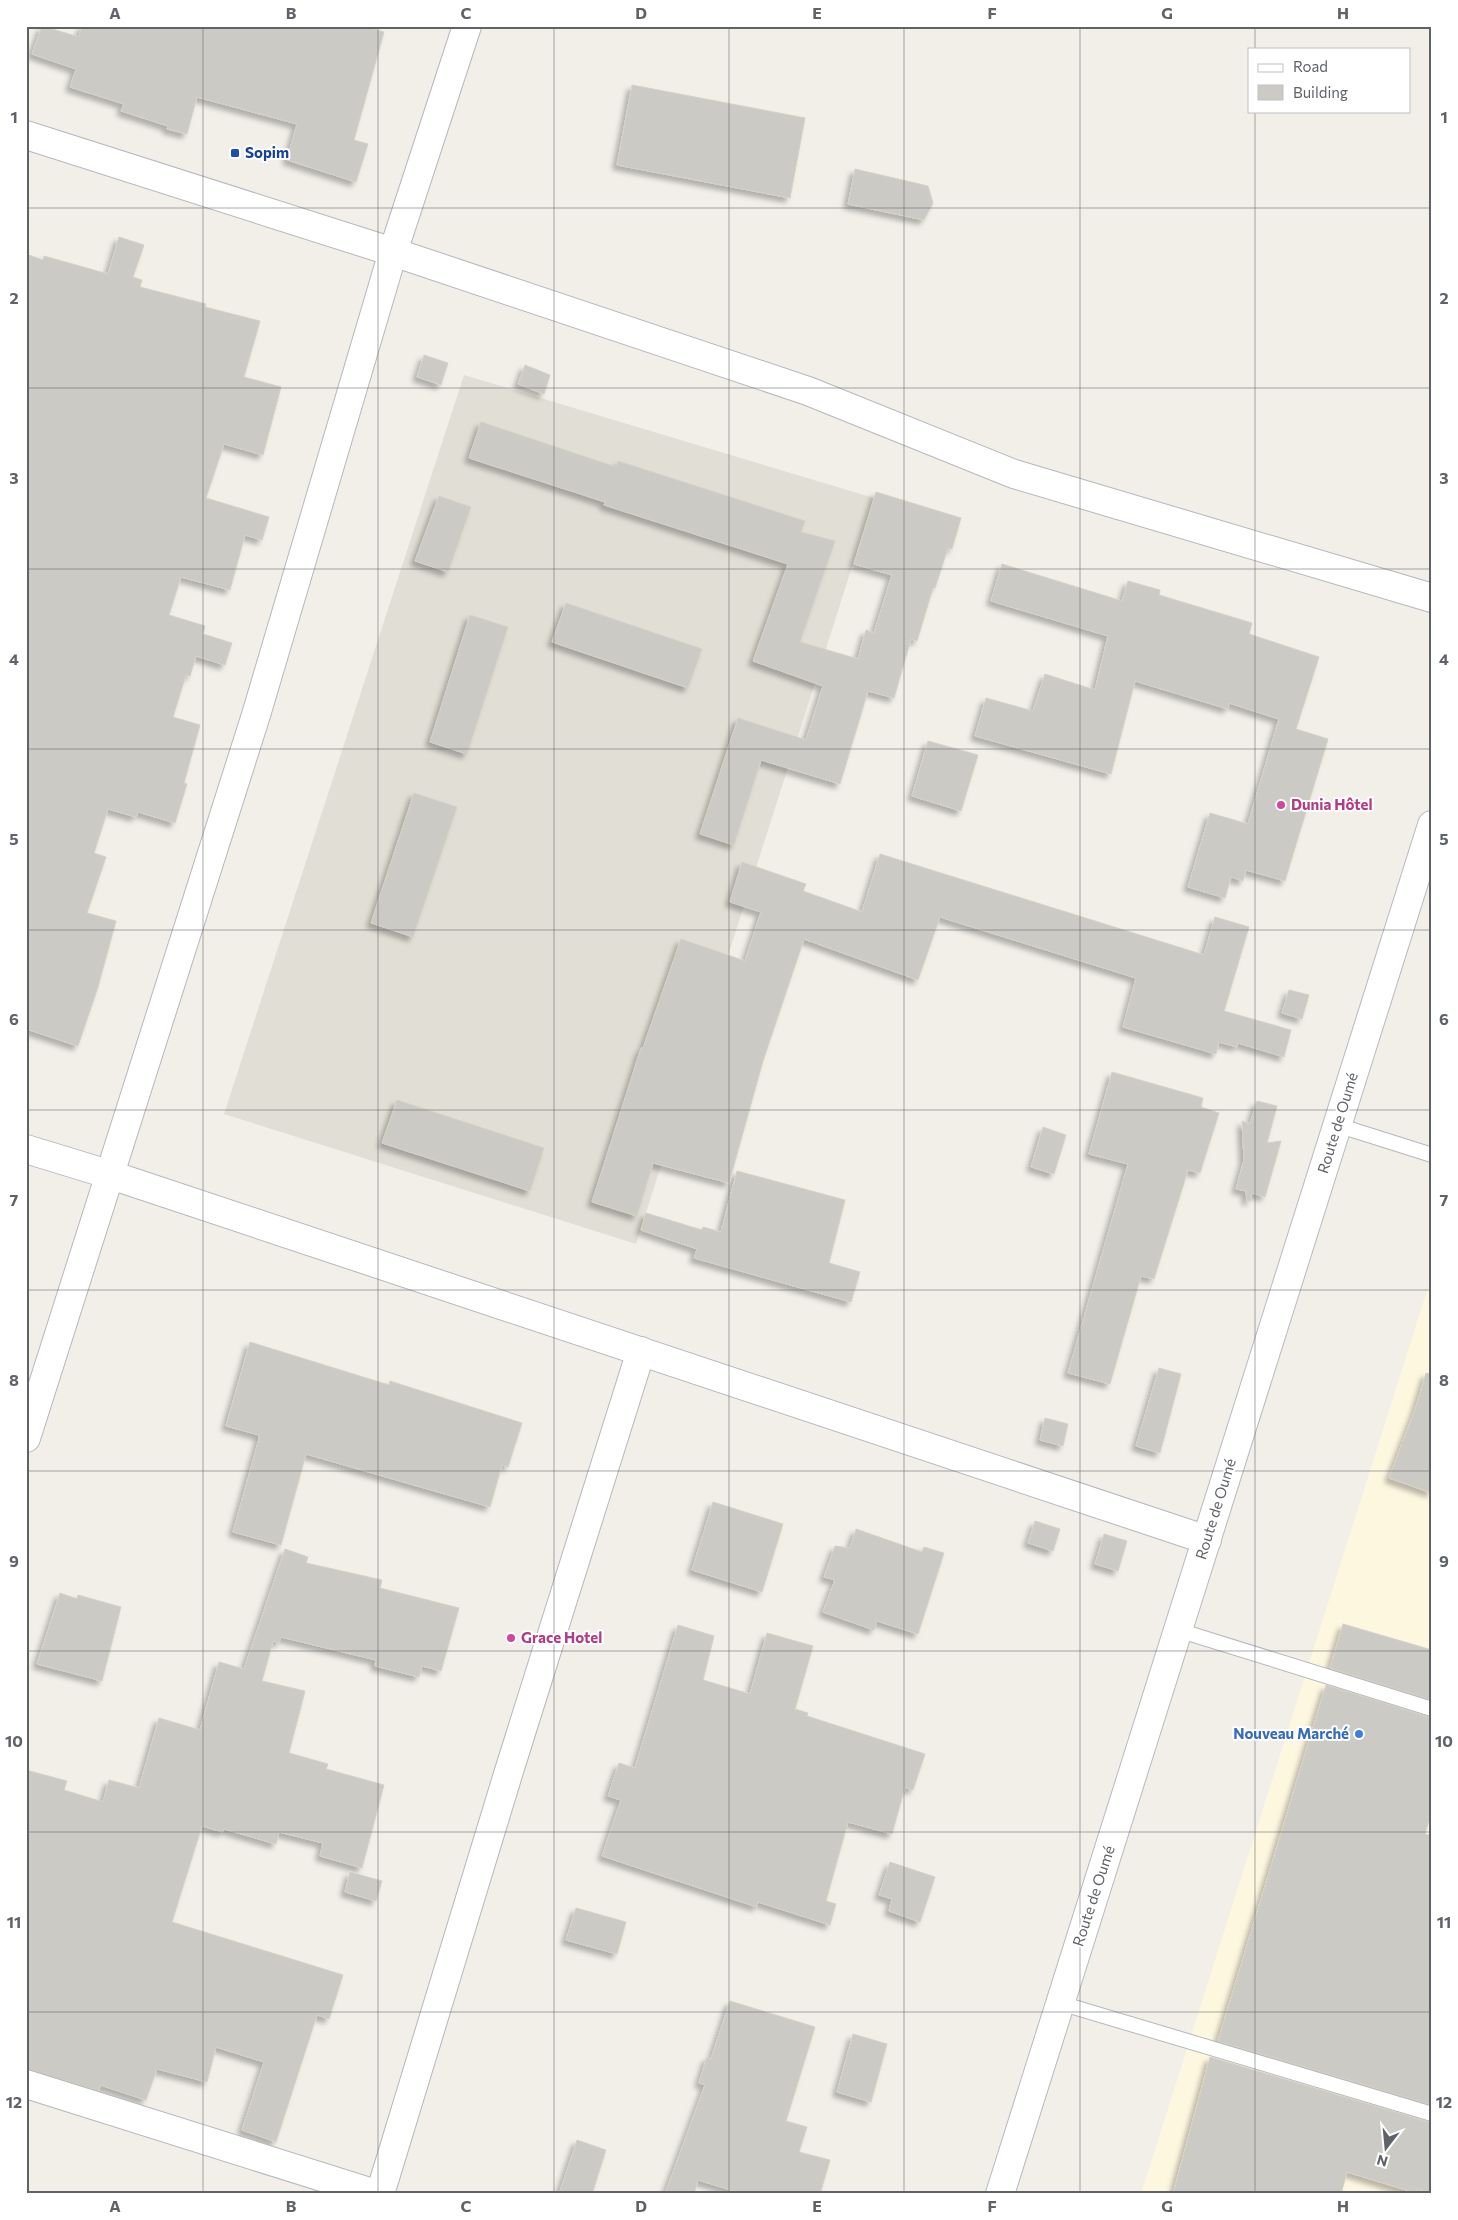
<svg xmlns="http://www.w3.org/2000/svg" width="1458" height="2220" font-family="Commissioner,sans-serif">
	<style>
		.commercial { fill: #fef7e0 }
		.education { fill: #e1ded6 }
		.building { fill: #cccac5; stroke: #d6d1c6; filter: url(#shadow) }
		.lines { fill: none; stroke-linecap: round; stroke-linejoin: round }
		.lane-casing { stroke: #b5b8bc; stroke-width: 16 }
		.street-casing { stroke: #b5b8bc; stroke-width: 30 }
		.secondary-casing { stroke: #b6babf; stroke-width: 30 }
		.lane { stroke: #fff; stroke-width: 14 }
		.street { stroke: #fff; stroke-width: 28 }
		.secondary { stroke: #fff; stroke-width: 28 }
		.grid { fill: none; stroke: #5f6368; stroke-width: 1; stroke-opacity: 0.55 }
		.transit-dot { fill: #1a4fb4; stroke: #fff; stroke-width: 2 }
		.hotel-dot { fill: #d1479c; stroke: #fff; stroke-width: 2 }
		.shop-dot { fill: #3f7fe0; stroke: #fff; stroke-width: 2 }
		.labels { text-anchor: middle; stroke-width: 4; stroke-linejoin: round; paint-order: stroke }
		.transit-label { font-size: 15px; font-weight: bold; fill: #164399; stroke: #fff; text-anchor: start }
		.hotel-label { font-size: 15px; font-weight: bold; fill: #b23c85; stroke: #fff; text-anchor: start }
		.street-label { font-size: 15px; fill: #5f6368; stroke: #fff }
		.shop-label { font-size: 15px; font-weight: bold; fill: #366cbe; stroke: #fff; text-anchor: end }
		.neatline { fill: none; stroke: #5f6368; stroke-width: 2 }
		.grid-label { font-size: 16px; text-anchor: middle; font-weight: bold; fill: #5f6368 }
	</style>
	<defs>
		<filter id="shadow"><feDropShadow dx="-4.5" dy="4.5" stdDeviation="2.5" flood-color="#0004"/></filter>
	</defs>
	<rect width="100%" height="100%" fill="#f1efe8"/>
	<path class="commercial" d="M1432,1275V2194H1141Z"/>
	<path class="education" d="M464,375L874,498L636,1244L224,1114Z"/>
	<g class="building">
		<path d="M42,26L79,37L82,26H364L384,32L354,140L368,144L356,182L287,160L297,124L197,97L187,134L167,129L168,126L121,111L124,104L70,87L76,69L32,54Z"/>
		<path d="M632,85L805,118L790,198L617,165Z"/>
		<path d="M855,169L928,186L933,203L924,220L848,204Z"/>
		<path d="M119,237L144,245L133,277L142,280L140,287L206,304L205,307L260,321L244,377L281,387L263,455L224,444L206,498L269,517L262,540L245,535L230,590L181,577L169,615L205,626L203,634L232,643L225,665L196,656L190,676L186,675L173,717L200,725L184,783L187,784L175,823L138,812L136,817L108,809L94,853L106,857L87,913L116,921L98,987L78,1046L26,1029V254L43,260L44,256L108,274Z"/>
		<path d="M424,355L448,363L441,385L417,377Z"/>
		<path d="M525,365L550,375L544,394L518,384Z"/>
		<path d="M481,422L616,467L618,461L805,521L801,532L835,541L800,642L858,659L866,630L874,633L892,575L854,564L876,492L961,518L952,549L948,548L935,588H933L917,641L911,639L894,698L868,691L840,784L761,760L734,845L700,834L738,718L806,740L823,686L753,661L788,564L604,505L605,502L469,458Z"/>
		<path d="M439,496L471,507L448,572L415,561Z"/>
		<path d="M1002,564L1122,601L1128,581L1160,590L1159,595L1252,623L1249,634L1319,657L1296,729L1328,739L1285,881L1246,870L1243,881L1231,877L1225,898L1188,887L1210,813L1248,824L1279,719L1229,703L1228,709L1135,681L1111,774L975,736L986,698L1033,711L1045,674L1095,690L1108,636L991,601Z"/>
		<path d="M566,603L702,649L688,688L552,642Z"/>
		<path d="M470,615L508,627L467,754L430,742Z"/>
		<path d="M928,741L978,755L961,811L912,796Z"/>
		<path d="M414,793L457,807L413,937L371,923Z"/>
		<path d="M880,854L1204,955L1215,917L1249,927L1224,1011L1291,1030L1284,1057L1238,1043L1237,1047L1219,1042L1216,1054L1123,1027L1136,978L940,917L918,980L804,939L763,1061L729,1183L653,1163L637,1216L592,1202L641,1048H643L681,939L745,961L761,912L730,902L742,862L806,884L803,891L862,912Z"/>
		<path d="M1289,990L1309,995L1302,1019L1282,1013Z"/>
		<path d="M1112,1072L1203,1098L1201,1107L1219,1113L1200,1173L1188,1170L1154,1279L1141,1276L1110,1384L1068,1373L1128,1164L1089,1154Z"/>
		<path d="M397,1100L544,1148L530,1191L382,1143Z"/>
		<path d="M1257,1101L1277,1106L1267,1143L1281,1141L1265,1197L1252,1193L1250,1201H1247L1246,1191L1236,1189L1244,1160L1242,1121L1250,1124Z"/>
		<path d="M1043,1127L1066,1135L1054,1174L1031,1167Z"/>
		<path d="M737,1171L845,1200L829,1263L860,1272L851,1302L694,1258L697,1249L641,1230L646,1213L702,1230L703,1227L721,1232Z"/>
		<path d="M250,1342L389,1385L390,1381L522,1423L508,1467L502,1465L490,1507L306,1454L281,1545L233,1532L259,1439V1435L226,1426Z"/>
		<path d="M1159,1368L1181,1374L1160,1453L1136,1446Z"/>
		<path d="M1426,1373L1432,1374V1493L1389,1478L1415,1410Z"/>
		<path d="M1045,1418L1068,1424L1063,1446L1040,1440Z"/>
		<path d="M713,1502L783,1524L762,1592L692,1570Z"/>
		<path d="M1035,1521L1060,1529L1053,1551L1028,1543Z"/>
		<path d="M856,1529L922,1552L924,1547L944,1553L918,1634L877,1621L874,1630L823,1612L835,1580L824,1577L835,1546L850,1548Z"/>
		<path d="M1104,1534L1127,1541L1118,1571L1095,1564Z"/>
		<path d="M285,1549L308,1557L306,1563L382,1580L380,1588L459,1608L441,1671L422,1666L419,1677L375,1666L376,1660L281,1637L279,1643L273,1641L262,1681L305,1691L289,1753L328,1764L326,1769L384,1785L362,1868L320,1856L323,1843L279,1832L276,1844L224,1829L223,1832L202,1826L172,1922L343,1975L329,2019L317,2015L276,2142L242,2130L264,2062L216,2047L207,2082L157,2069L146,2100L100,2085L99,2091L26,2069V1770L67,1781L64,1790L103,1802L109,1780L139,1788L159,1718L200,1730L219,1662L244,1669Z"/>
		<path d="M60,1593L77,1599L78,1595L121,1607L102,1681L37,1664Z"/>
		<path d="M1343,1624L1432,1650V1700L1330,1668Z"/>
		<path d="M678,1625L714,1636L703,1680L750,1694L767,1633L813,1646L795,1709L808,1713L807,1716L925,1754L913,1790L905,1787L892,1834L848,1822L826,1901L836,1904L830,1925L758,1902L757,1907L602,1856L621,1800L608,1796L619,1763L635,1768Z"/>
		<path d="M1326,1685L1432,1718V1810L1425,1834L1432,1836V2105L1218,2041Z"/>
		<path d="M890,1862L935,1877L920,1922L889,1911L892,1899L879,1895Z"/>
		<path d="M350,1872L382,1881L376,1901L345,1892Z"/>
		<path d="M576,1908L626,1922L617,1954L566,1940Z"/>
		<path d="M730,2001L815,2027L786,2121L807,2127L799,2152L830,2160L820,2194H744L698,2180L694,2194H665L705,2085L699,2083L707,2057L711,2059Z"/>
		<path d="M853,2034L887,2044L871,2102L837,2092Z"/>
		<path d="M1210,2057L1432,2123V2193L1417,2189L1416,2193L1347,2172L1341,2194H1173Z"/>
		<path d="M577,2140L606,2150L592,2194H559Z"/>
	</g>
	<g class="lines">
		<defs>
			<g id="lane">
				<path d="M1337,1125L1432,1155"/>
				<path d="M1178,1630L1432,1709"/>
				<path d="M1060,2003L1432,2114"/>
			</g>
			<g id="street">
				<path d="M26,135L393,252L808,391L1014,474L1432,598"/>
				<path d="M26,1149L111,1175L1207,1540"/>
				<path d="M26,1438L256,715L393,252L467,26"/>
				<path d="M26,2084L376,2194"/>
				<path d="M380,2194L509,1771L641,1351"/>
			</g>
			<path id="secondary" d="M1000,2194L1432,825"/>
		</defs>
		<use href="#lane" class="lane-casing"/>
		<use href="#street" class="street-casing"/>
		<use href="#secondary" class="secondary-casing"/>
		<use href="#lane" class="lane"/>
		<use href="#street" class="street"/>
		<use href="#secondary" class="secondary"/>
	</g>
	<path class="grid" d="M203,26V2194M378,26V2194M554,26V2194M729,26V2194M904,26V2194M1080,26V2194M1255,26V49M1255,111V2194M26,208H1432M26,388H1432M26,569H1432M26,749H1432M26,930H1432M26,1110H1432M26,1290H1432M26,1471H1432M26,1651H1432M26,1832H1432M26,2012H1432"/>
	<rect class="transit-dot" x="230" y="148" width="10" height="10" rx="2.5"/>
	<g class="hotel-dot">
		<circle cx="1281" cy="805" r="5"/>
		<circle cx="511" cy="1638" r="5"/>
	</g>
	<circle class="shop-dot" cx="1359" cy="1734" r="5"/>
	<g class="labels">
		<g class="transit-label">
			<text x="245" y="158">Sopim</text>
		</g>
		<g class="hotel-label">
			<text x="1291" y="810">Dunia Hôtel</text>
			<text x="521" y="1643">Grace Hotel</text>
		</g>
		<g class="street-label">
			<text transform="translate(1338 1123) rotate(-73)" y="5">Route de Oumé</text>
			<text transform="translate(1216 1509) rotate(-73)" y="5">Route de Oumé</text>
			<text transform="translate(1094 1896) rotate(-72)" y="5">Route de Oumé</text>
		</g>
		<g class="shop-label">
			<text x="1349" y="1739">Nouveau Marché</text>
		</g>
	</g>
	<rect width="1458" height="2220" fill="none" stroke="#ffffff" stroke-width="55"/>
	<rect x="1248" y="48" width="162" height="65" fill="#ffffff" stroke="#bfc1c3"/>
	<rect x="1258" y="64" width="25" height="8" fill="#ffffff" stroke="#bfc1c3"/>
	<text x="1293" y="72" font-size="15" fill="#5f6368">Road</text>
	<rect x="1258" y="85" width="25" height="15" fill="#cccac5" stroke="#bfc1c3"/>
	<text x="1293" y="98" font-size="15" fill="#5f6368">Building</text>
	<g transform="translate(1386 2148) rotate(196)" stroke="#ffffff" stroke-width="4" paint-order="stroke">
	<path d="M0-4L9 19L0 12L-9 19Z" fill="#5f6368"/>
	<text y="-8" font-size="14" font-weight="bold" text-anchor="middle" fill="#5f6368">N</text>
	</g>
	<rect x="28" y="28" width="1402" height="2164" class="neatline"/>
	<g class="grid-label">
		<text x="115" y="19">A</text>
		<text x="291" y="19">B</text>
		<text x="466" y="19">C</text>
		<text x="641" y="19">D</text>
		<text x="817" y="19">E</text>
		<text x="992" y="19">F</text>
		<text x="1167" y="19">G</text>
		<text x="1343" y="19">H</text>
		<text x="14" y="123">1</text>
		<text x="1444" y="123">1</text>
		<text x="14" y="304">2</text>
		<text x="1444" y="304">2</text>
		<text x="14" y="484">3</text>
		<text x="1444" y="484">3</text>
		<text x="14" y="665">4</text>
		<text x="1444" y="665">4</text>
		<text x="14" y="845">5</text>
		<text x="1444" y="845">5</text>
		<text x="14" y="1025">6</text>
		<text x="1444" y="1025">6</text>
		<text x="14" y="1206">7</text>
		<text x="1444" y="1206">7</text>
		<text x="14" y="1386">8</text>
		<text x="1444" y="1386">8</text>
		<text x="14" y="1567">9</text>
		<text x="1444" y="1567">9</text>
		<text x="14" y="1747">10</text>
		<text x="1444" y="1747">10</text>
		<text x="14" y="1928">11</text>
		<text x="1444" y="1928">11</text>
		<text x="14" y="2108">12</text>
		<text x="1444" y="2108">12</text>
		<text x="115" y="2212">A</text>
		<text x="291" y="2212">B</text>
		<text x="466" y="2212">C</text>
		<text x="641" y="2212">D</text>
		<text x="817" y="2212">E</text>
		<text x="992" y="2212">F</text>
		<text x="1167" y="2212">G</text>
		<text x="1343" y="2212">H</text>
	</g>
</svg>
